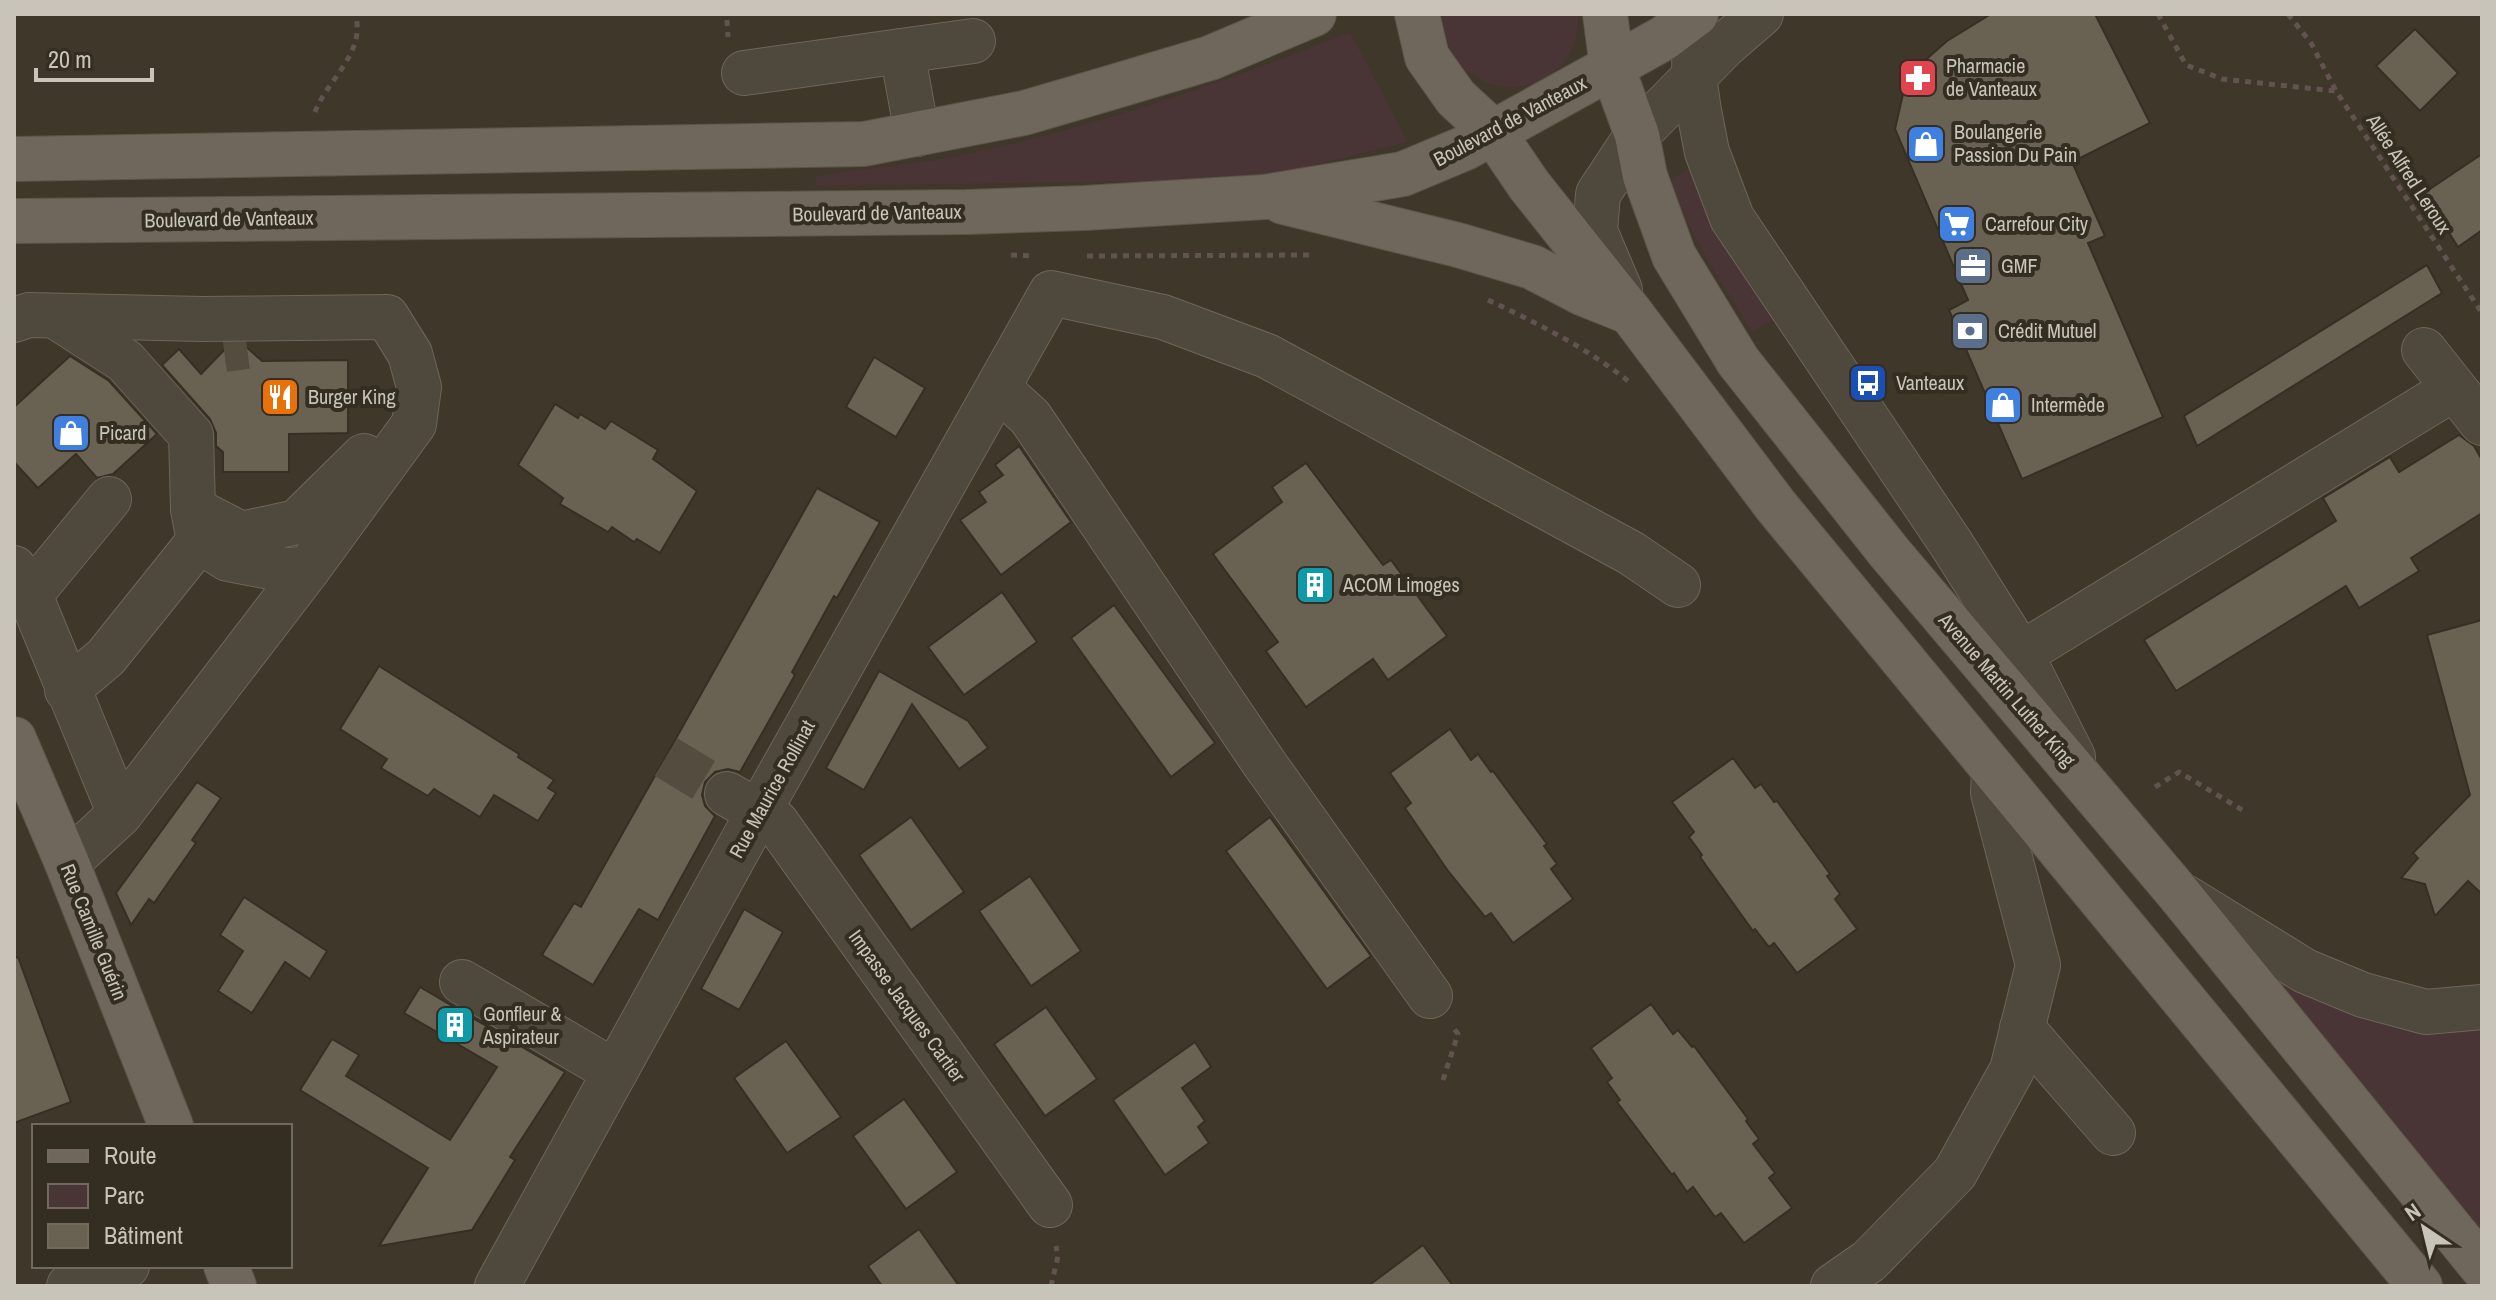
<svg xmlns="http://www.w3.org/2000/svg" width="2496" height="1300" font-family="'Archivo Narrow',sans-serif">
	<style>
		.green { fill: #493535 }
		.building { fill: #696252; stroke: #362f24; stroke-width: 2 }
		.lines { fill: none; stroke-linecap: round; stroke-linejoin: round }
		.minor-tunnel { stroke: #544c3f; stroke-width: 44; stroke-dasharray: 44 22; stroke-linecap: butt }
		.minor-casing { stroke: #6c665b; stroke-width: 46 }
		.major-casing { stroke: #5b5449; stroke-width: 46 }
		.path { stroke: #635350; stroke-width: 5; stroke-dasharray: 6 6; stroke-linecap: butt }
		.minor { stroke: #4f483d; stroke-width: 44 }
		.major { stroke: #6f675b; stroke-width: 44 }
		.labels { text-anchor: middle; stroke-width: 8; stroke-linejoin: round; paint-order: stroke }
		.poi-label { font-size: 20px; fill: #c9c4b9; stroke: #342d22; text-anchor: start }
		.street-label { font-size: 20px; fill: #c9c4b9; stroke: #342d22 }
	</style>
	<rect width="100%" height="100%" fill="#3f3729"/>
	<g class="green">
		<path d="M1443,14H1578C1583,109 1444,114 1443,14Z"/>
		<path d="M1350,32L1408,142L1290,171L1224,180L815,186L816,176C868,168 922,164 973,153C1102,125 1228,81 1350,32Z"/>
		<path d="M1690,168L1781,316L1752,332C1722,283 1688,235 1671,179Z"/>
		<path d="M2178,893L2305,971L2482,1007V1267Z"/>
	</g>
	<g class="building">
		<path d="M1991,14H2095L2150,123L2072,162L2105,236L2088,243L2163,417L2022,479L1949,310L1968,300L1895,129L1903,94L1922,63L1947,41Z"/>
		<path d="M2415,29L2458,73L2420,111L2376,66Z"/>
		<path d="M2482,154V230L2458,247L2424,193Z"/>
		<path d="M2427,265L2442,293L2197,446L2184,416Z"/>
		<path d="M230,344H243L262,361L348,360V433L289,434V472H223V452L216,446V433L210,419L162,365L179,349L201,374Z"/>
		<path d="M70,356L109,381L157,434L113,474L97,478L76,454L38,488L14,462V407Z"/>
		<path d="M874,357L925,388L896,437L846,407Z"/>
		<path d="M555,404L578,418L580,414L605,429L611,421L658,450L653,459L697,491L660,553L637,539L634,542L612,527L608,532L560,504L563,498L518,465Z"/>
		<path d="M2459,435L2474,446L2482,460V513L2411,558L2419,571L2359,608L2346,586L2176,691L2144,640L2336,521L2323,498L2390,457L2399,472Z"/>
		<path d="M1019,446L1071,522L1001,575L960,520L986,502L979,492L1003,475L995,465Z"/>
		<path d="M1306,463L1383,565L1391,560L1447,636L1388,680L1373,659L1306,707L1266,651L1278,642L1213,554L1282,502L1272,487Z"/>
		<path d="M817,488L880,522L837,598L834,596L792,672L795,675L740,772L728,769L715,772L705,782L702,795L705,806L715,816L658,920L639,909L593,985L542,955L574,903L581,907Z"/>
		<path d="M1002,592L1037,642L964,695L928,647Z"/>
		<path d="M1114,605L1215,743L1171,777L1071,638Z"/>
		<path d="M2482,620V894L2468,881L2435,916L2425,884L2401,878L2418,858L2413,853L2470,795L2427,635Z"/>
		<path d="M379,666L519,754L518,757L554,780L548,788L556,793L538,821L494,795L480,817L434,789L428,796L381,768L387,759L340,729Z"/>
		<path d="M879,671L968,721L988,748L959,769L912,704L864,790L826,768Z"/>
		<path d="M1450,729L1471,760L1478,754L1491,772L1493,771L1547,844L1544,846L1557,864L1551,869L1573,899L1513,943L1491,913L1485,917L1448,871L1405,808L1411,803L1390,773Z"/>
		<path d="M1733,758L1755,788L1761,784L1774,802L1777,801L1830,874L1827,876L1840,894L1835,899L1857,929L1797,973L1774,943L1769,947L1755,929L1753,931L1700,857L1702,855L1689,837L1694,832L1672,802Z"/>
		<path d="M197,782L221,798L192,840L196,843L154,903L149,899L131,925L116,893Z"/>
		<path d="M911,817L964,892L911,930L859,855Z"/>
		<path d="M1270,817L1371,956L1327,989L1226,851Z"/>
		<path d="M1030,876L1081,951L1031,986L979,911Z"/>
		<path d="M244,897L327,951L310,979L285,962L252,1013L218,991L243,951L220,935Z"/>
		<path d="M744,909L783,932L739,1010L701,989Z"/>
		<path d="M18,957L71,1102L14,1123V958Z"/>
		<path d="M420,987L565,1072L510,1157L515,1160L472,1230L379,1246L428,1168L300,1090L332,1039L359,1055L346,1076L450,1140L497,1067L404,1013Z"/>
		<path d="M1651,1004L1673,1034L1678,1030L1692,1047L1694,1046L1748,1119L1746,1121L1759,1139L1753,1144L1775,1173L1769,1178L1792,1208L1744,1243L1721,1213L1715,1217L1693,1187L1687,1192L1674,1173L1672,1175L1617,1102L1620,1100L1607,1082L1612,1078L1591,1048Z"/>
		<path d="M1046,1007L1097,1079L1045,1116L994,1044Z"/>
		<path d="M786,1041L841,1117L787,1153L734,1078Z"/>
		<path d="M1195,1042L1211,1067L1182,1088L1205,1121L1198,1127L1209,1143L1165,1175L1113,1100Z"/>
		<path d="M904,1099L957,1172L906,1209L853,1136Z"/>
		<path d="M919,1229L959,1286H882L868,1266Z"/>
		<path d="M1423,1245L1453,1286H1368Z"/>
	</g>
	<g class="lines">
		<g class="minor-tunnel">
			<path d="M224,350L247,347"/>
			<path d="M666,757L727,794"/>
		</g>
		<defs>
			<g id="minor">
				<path d="M1695,14L1694,77L1699,111L1707,152L1732,218L1952,545L2021,654L2073,757"/>
				<path d="M902,51L917,134"/>
				<path d="M744,73L973,41"/>
				<path d="M1620,290L1595,231L1598,194L1637,135L1725,45L1761,14"/>
				<path d="M55,316L125,361L191,435L193,509L199,541L228,559L286,570L308,569"/>
				<path d="M14,320L29,315L202,319L387,317L410,354L419,387L414,424L308,569L120,814L67,863"/>
				<path d="M2424,350L2482,423"/>
				<path d="M998,388L1030,417L1264,763L1430,996"/>
				<path d="M193,509L241,534L297,522L364,456"/>
				<path d="M14,568L30,595L120,814"/>
				<path d="M30,595L109,499"/>
				<path d="M2000,638L2021,654L2453,389"/>
				<path d="M67,690L106,657L199,541"/>
				<path d="M727,794L776,822L1050,1205"/>
				<path d="M2185,897L2305,971L2363,995L2426,1012L2482,1007"/>
				<path d="M462,982L615,1072"/>
				<path d="M2022,1028L2113,1133"/>
				<path d="M69,1286L127,1266"/>
				<path d="M497,1286L758,813L1051,293L1163,317L1267,356L1631,553L1678,585"/>
				<path d="M1833,1286L1869,1261L1955,1173L2012,1070L2038,965L1993,793L1994,771"/>
			</g>
			<g id="major">
				<path d="M1417,14L1427,57L1456,98L1493,132L1529,185L1630,312L1776,506L2420,1286"/>
				<path d="M1605,14L1612,67L1637,135L1645,176L1674,256L1738,361L1889,552L2178,893L2482,1267"/>
				<path d="M14,159L864,144L1024,113L1106,89L1210,58L1314,14"/>
				<path d="M1283,202L1458,245L1532,267L1584,294L1624,310"/>
				<path d="M14,221L967,212L1085,208L1265,197L1403,174L1465,148L1664,38L1696,14"/>
				<path d="M14,739L67,863L171,1126"/>
				<path d="M226,1266L234,1286"/>
			</g>
		</defs>
		<use href="#minor" class="minor-casing"/>
		<use href="#major" class="major-casing"/>
		<g class="path">
			<path d="M2158,14L2186,65L2222,79L2335,91"/>
			<path d="M2288,14L2311,43L2336,91L2482,313"/>
			<path d="M727,20L728,37"/>
			<path d="M315,112C327,80 367,52 355,14"/>
			<path d="M1011,255L1033,256"/>
			<path d="M1087,256L1313,255"/>
			<path d="M1488,300C1535,322 1587,348 1628,381"/>
			<path d="M2155,787L2179,772L2244,811"/>
			<path d="M1443,1080L1458,1034L1452,1026"/>
			<path d="M1051,1286L1058,1256L1056,1246"/>
		</g>
		<use href="#minor" class="minor"/>
		<use href="#major" class="major"/>
	</g>
	<defs>
		<symbol id="pharmacy-square" viewBox="-11 -11 22 22"><rect x="-9" y="-9" width="18" height="18" rx="4" fill="#e0444e" stroke="#342d22"/><path d="M-2-6h4v4h4v4h-4v4h-4v-4h-4v-4h4Z" fill="#fff"/></symbol>
		<symbol id="shop-square" viewBox="-11 -11 22 22"><rect x="-9" y="-9" width="18" height="18" rx="4" fill="#3f7fe0" stroke="#342d22"/><path d="M-5-2.5h2.3a2.7 3.5 0 0 1 5.4 0H5L5.5 6h-11ZM-1.5-2.5h3a1.5 2.3 0 0 0-3 0Z" fill="#fff"/></symbol>
		<symbol id="supermarket-square" viewBox="-11 -11 22 22"><rect x="-9" y="-9" width="18" height="18" rx="4" fill="#3f7fe0" stroke="#342d22"/><path d="M-6-5.5h2.5l.6 2H6L4.5 2H-2.5L-4.4-4H-6ZM-1.5 3.2a1.3 1.3 0 1 0 .1 0ZM3 3.2a1.3 1.3 0 1 0 .1 0Z" fill="#fff"/></symbol>
		<symbol id="office-square" viewBox="-11 -11 22 22"><rect x="-9" y="-9" width="18" height="18" rx="4" fill="#5c6f8a" stroke="#342d22"/><path d="M-6-3h4V-5.5h4V-3h4V5H-6ZM-1-4.5V-3h2v-1.5ZM-6 0V1H6V0Z" fill="#fff"/></symbol>
		<symbol id="bank-square" viewBox="-11 -11 22 22"><rect x="-9" y="-9" width="18" height="18" rx="4" fill="#5c6f8a" stroke="#342d22"/><path d="M-6-4H6V4H-6ZM0-2.3a2.3 2.3 0 1 0 0 4.6a2.3 2.3 0 1 0 0-4.6Z" fill="#fff"/></symbol>
		<symbol id="bus-square" viewBox="-11 -11 22 22"><rect x="-9" y="-9" width="18" height="18" rx="4" fill="#1a4fb4" stroke="#342d22"/><path d="M-5-6H5V4H4V6H2V4H-2V6H-4V4H-5ZM-3.5-4V0h7V-4ZM-3.5 1.2v1.5H-2V1.2ZM2 1.2v1.5H3.5V1.2Z" fill="#fff"/></symbol>
		<symbol id="restaurant-square" viewBox="-11 -11 22 22"><rect x="-9" y="-9" width="18" height="18" rx="4" fill="#e8710a" stroke="#342d22"/><path d="M-5-6h1v4h1v-4h1v4h1v-4h1v5L-1.5 .5V6h-2V.5L-5-1ZM5-6V6H3V1.5H1.5Q1.5-4 5-6Z" fill="#fff"/></symbol>
		<symbol id="building-square" viewBox="-11 -11 22 22"><rect x="-9" y="-9" width="18" height="18" rx="4" fill="#0f9aa8" stroke="#342d22"/><path d="M-4-6H4V6H1V3H-1V6H-4ZM-2.5-4.3h1.7v1.8h-1.7ZM.8-4.3h1.7v1.8H.8ZM-2.5-1h1.7V.8h-1.7ZM.8-1h1.7V.8H.8Z" fill="#fff"/></symbol>
	</defs>
	<g fill-rule="evenodd">
		<use href="#pharmacy-square" x="1896" y="56" width="44" height="44"/>
		<use href="#shop-square" x="1904" y="122" width="44" height="44"/>
		<use href="#supermarket-square" x="1935" y="202" width="44" height="44"/>
		<use href="#office-square" x="1951" y="244" width="44" height="44"/>
		<use href="#bank-square" x="1948" y="309" width="44" height="44"/>
		<use href="#bus-square" x="1846" y="361" width="44" height="44"/>
		<use href="#restaurant-square" x="258" y="375" width="44" height="44"/>
		<use href="#shop-square" x="1981" y="383" width="44" height="44"/>
		<use href="#shop-square" x="49" y="411" width="44" height="44"/>
		<use href="#building-square" x="1293" y="563" width="44" height="44"/>
		<use href="#building-square" x="433" y="1003" width="44" height="44"/>
	</g>
	<g class="labels">
		<g class="poi-label">
			<text x="1946" y="73">Pharmacie<tspan x="1946" dy="23">de Vanteaux</tspan></text>
			<text x="1954" y="139">Boulangerie<tspan x="1954" dy="23">Passion Du Pain</tspan></text>
			<text x="1985" y="231">Carrefour City</text>
			<text x="2001" y="273">GMF</text>
			<text x="1998" y="338">Crédit Mutuel</text>
			<text x="1896" y="390">Vanteaux</text>
			<text x="308" y="404">Burger King</text>
			<text x="2031" y="412">Intermède</text>
			<text x="99" y="440">Picard</text>
			<text x="1343" y="592">ACOM Limoges</text>
			<text x="483" y="1021">Gonfleur &amp;<tspan x="483" dy="23">Aspirateur</tspan></text>
		</g>
		<g class="street-label">
			<text transform="translate(1510 121) rotate(-28)" y="7">Boulevard de Vanteaux</text>
			<text transform="translate(2409 174) rotate(57)" y="7">Allée Alfred Leroux</text>
			<text transform="translate(877 213) rotate(-1)" y="7">Boulevard de Vanteaux</text>
			<text transform="translate(229 219) rotate(-1)" y="7">Boulevard de Vanteaux</text>
			<text transform="translate(2007 690) rotate(49)" y="7">Avenue Martin Luther King</text>
			<text transform="translate(772 789) rotate(-61)" y="7">Rue Maurice Rollinat</text>
			<text transform="translate(94 932) rotate(68)" y="7">Rue Camille Guérin</text>
			<text transform="translate(907 1006) rotate(54)" y="7">Impasse Jacques Cartier</text>
		</g>
	</g>
	<rect width="2496" height="1300" fill="none" stroke="#c9c4b9" stroke-width="32"/>
	<rect x="32" y="1124" width="260" height="144" fill="#342d22" stroke="#70695e" stroke-width="2"/>
	<rect x="48" y="1150" width="40" height="12" fill="#6f675b" stroke="#70695e" stroke-width="2"/>
	<text x="104" y="1164" font-size="24" fill="#c9c4b9">Route</text>
	<rect x="48" y="1184" width="40" height="24" fill="#493535" stroke="#70695e" stroke-width="2"/>
	<text x="104" y="1204" font-size="24" fill="#c9c4b9">Parc</text>
	<rect x="48" y="1224" width="40" height="24" fill="#696252" stroke="#70695e" stroke-width="2"/>
	<text x="104" y="1244" font-size="24" fill="#c9c4b9">Bâtiment</text>
	<g transform="translate(2424 1228) rotate(325)" stroke="#342d22" stroke-width="6" paint-order="stroke">
	<path d="M0-6L14 30L0 20L-14 30Z" fill="#c9c4b9"/>
	<text y="-12" font-size="22" font-weight="bold" text-anchor="middle" fill="#c9c4b9">N</text>
	</g>
	<path d="M36 68v12h116v-12" fill="none" stroke="#c9c4b9" stroke-width="4"/>
	<text x="48" y="68" font-size="24" fill="#c9c4b9" stroke="#342d22" stroke-width="6" paint-order="stroke">20 m</text>
</svg>
